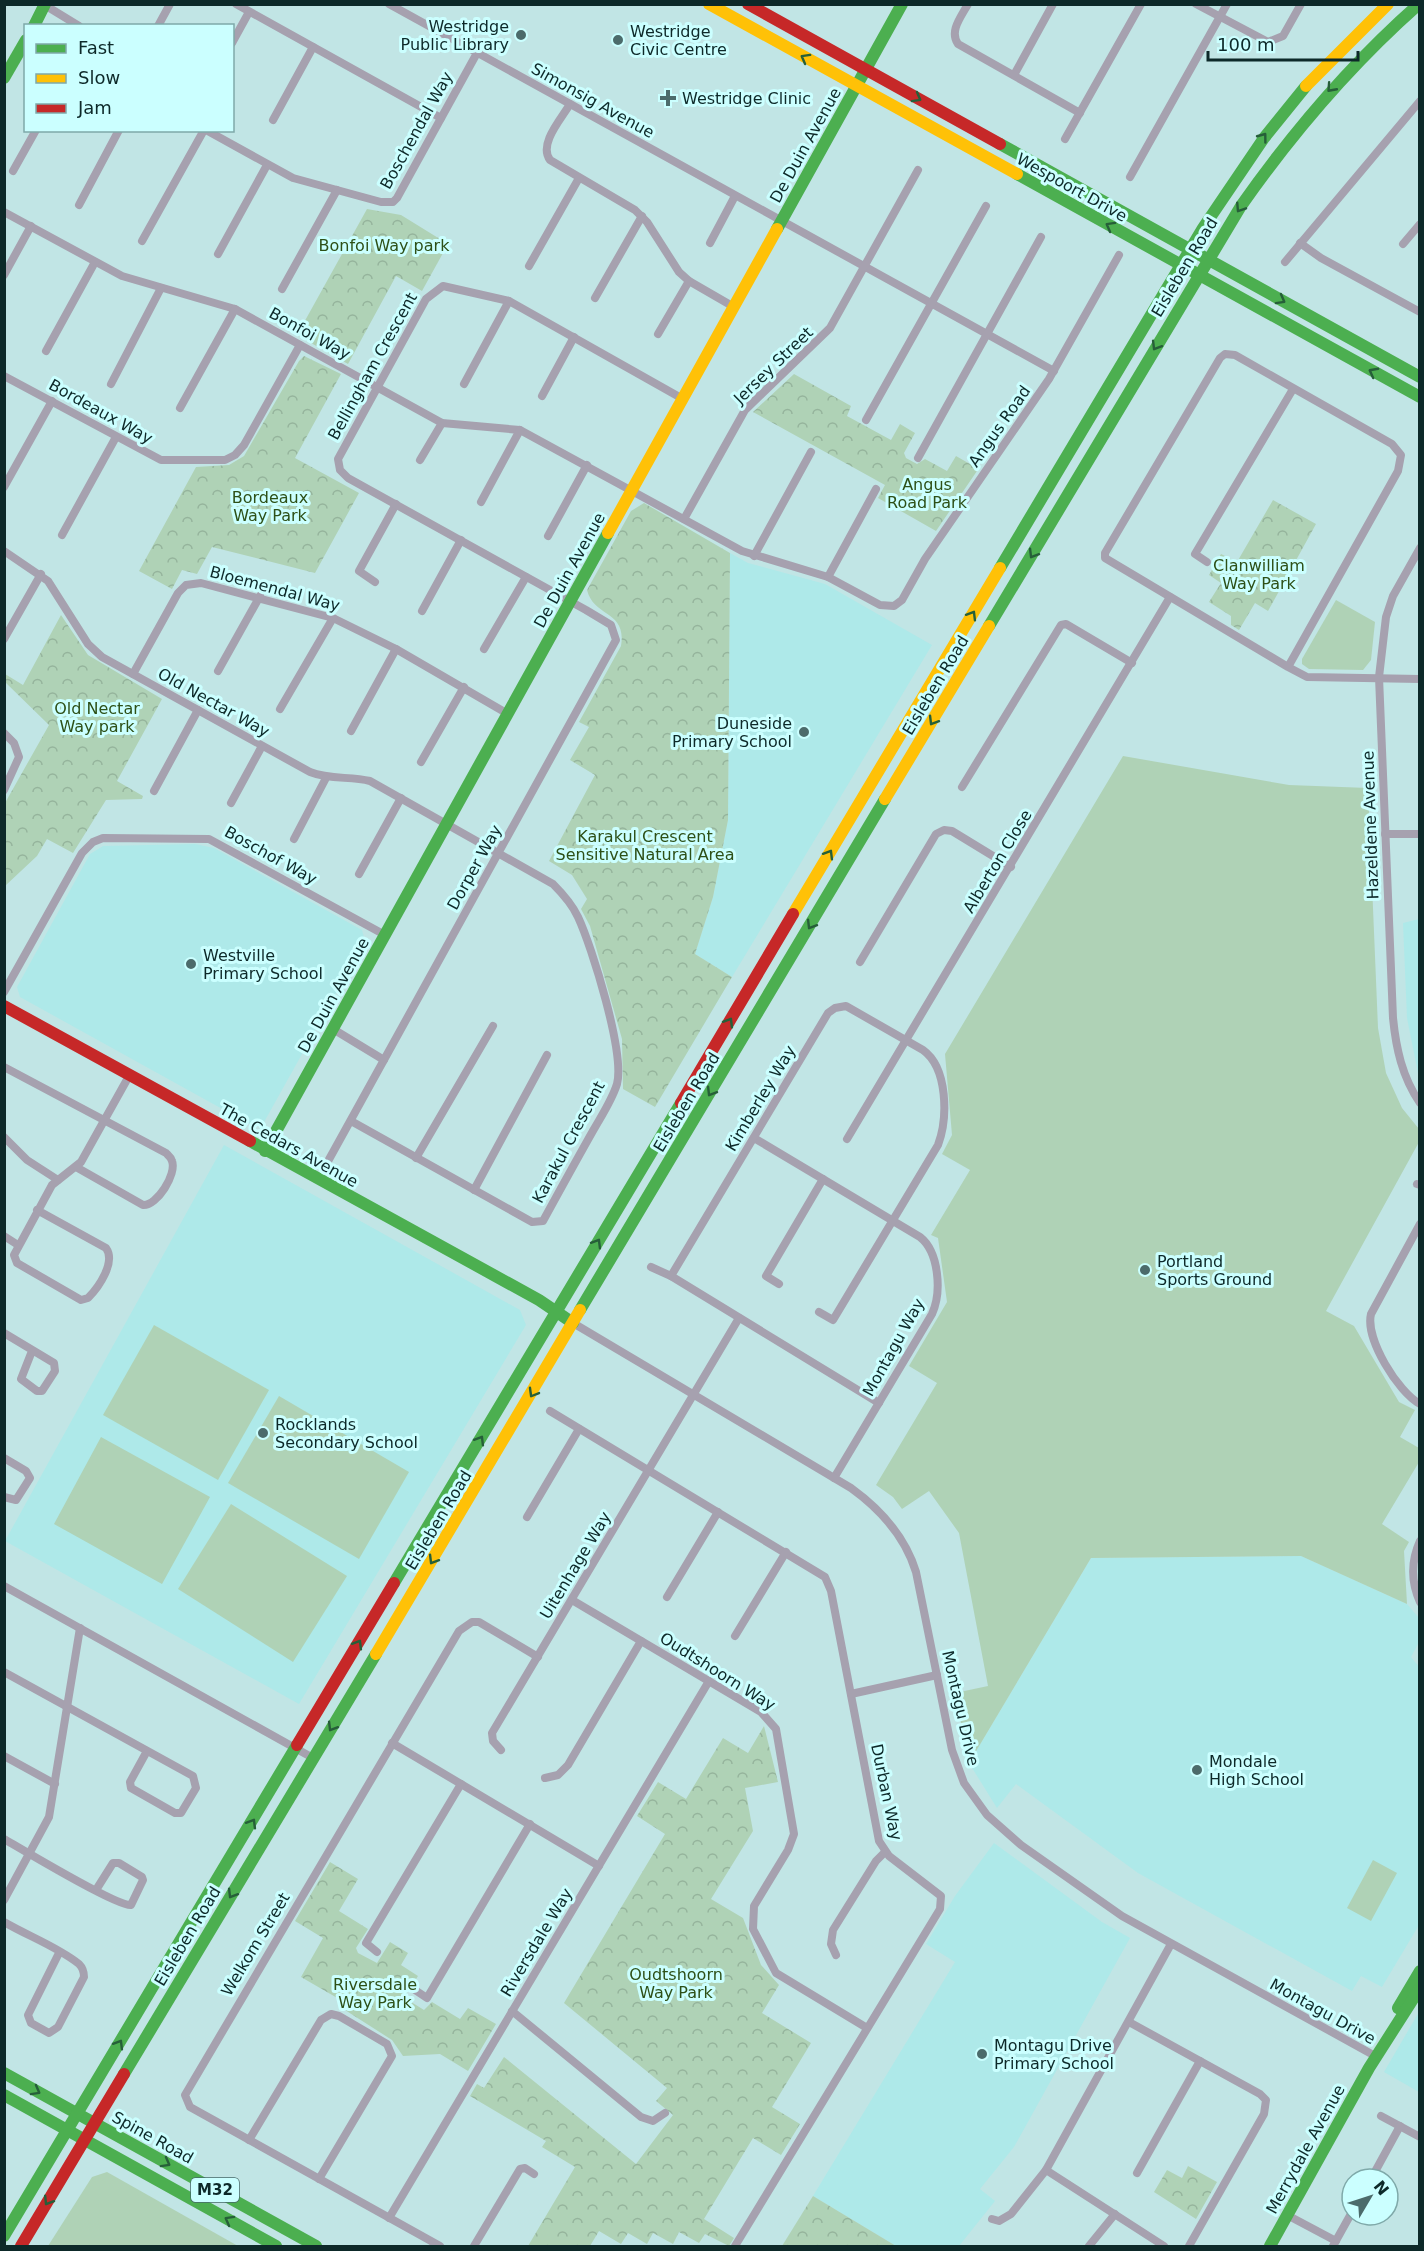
<svg xmlns="http://www.w3.org/2000/svg" width="1424" height="2251" font-family="'DejaVu Sans',sans-serif">
	<style>
		.built { fill: #aee9e9 }
		.green { fill: #afd2b6 }
		.park { fill: url(#park-crowns) }
		.lines { fill: none; stroke-linecap: round; stroke-linejoin: round }
		.street { stroke: #a6a1af; stroke-width: 8 }
		.fast { stroke: #4caf50; stroke-width: 12 }
		.slow { stroke: #ffc107; stroke-width: 12 }
		.jam { stroke: #c62828; stroke-width: 12 }
		.oneway { stroke: #265f39 }
		.poi-dot { fill: #4c6b6b; stroke: #cbffff; stroke-width: 2 }
		.labels { text-anchor: middle; stroke-width: 6; stroke-linejoin: round; paint-order: stroke }
		.shield { fill: #cbffff; stroke: #466969; stroke-width: 1.5 }
		.shield-label { font-size: 15px; font-weight: bold; fill: #0d2929 }
		.poi-label { font-size: 16px; fill: #0d2929; stroke: #cbffff; text-anchor: start }
		.street-label { font-size: 16px; fill: #0d2929; stroke: #cbffff }
		.park-label { font-size: 16px; fill: #2d5017; stroke: #cbffff }
	</style>
	<defs>
		<pattern id="park-crowns" width="20" height="18" patternUnits="userSpaceOnUse" patternTransform="scale(1.5)"><rect width="20" height="18" fill="#afd2b6"/><path d="M2 6a3 3 0 1 1 6 0M12 15a3 3 0 1 1 6 0" fill="none" stroke="#95b49c"/></pattern>
	</defs>
	<rect width="100%" height="100%" fill="#c1e5e5"/>
	<g class="built">
		<path d="M730,553L748,563L825,584L932,645L732,977L695,954L713,897L728,820Z"/>
		<path d="M195,844L214,848L362,930L365,941L263,1124L253,1126L20,997L17,987L90,854L103,846Z"/>
		<path d="M1419,919H1420L1419,1078L1407,1018L1403,923Z"/>
		<path d="M224,1145L520,1310L526,1325L299,1704L5,1541Z"/>
		<path d="M1301,1556L1407,1604L1419,1618V1642L1411,1657L1420,1668L1419,1925L1382,1987L1361,1976L1352,1991L1138,1873L1016,1784L997,1808L969,1763L1091,1558Z"/>
		<path d="M994,1843L1102,1922L1130,1938L1014,2147L980,2189L995,2201L959,2246H896L813,2196L955,1962L926,1944L955,1896Z"/>
		<path d="M1419,2012V2092L1384,2072Z"/>
	</g>
	<g class="green">
		<path d="M1336,600L1375,622L1371,660L1363,670L1309,669L1302,664V659Z"/>
		<path d="M1123,756L1289,785L1368,788L1378,1028L1386,1073L1402,1108L1419,1129V1142L1326,1311L1354,1326L1399,1402L1415,1410L1400,1437L1419,1448V1462L1382,1524L1409,1542L1404,1551L1407,1604L1301,1556L1091,1558L969,1763L955,1693L988,1686L959,1533L929,1491L902,1509L893,1497L876,1485L937,1383L909,1366L947,1302L938,1238L931,1235L970,1170L942,1154L952,1135L945,1054Z"/>
		<path d="M154,1325L269,1390L218,1480L103,1415Z"/>
		<path d="M279,1396L409,1472L359,1559L228,1483Z"/>
		<path d="M101,1437L210,1497L162,1584L54,1524Z"/>
		<path d="M231,1504L347,1576L293,1662L178,1589Z"/>
		<path d="M1373,1860L1397,1873L1371,1921L1347,1908Z"/>
		<path d="M107,2172L238,2246H48L92,2177Z"/>
	</g>
	<g class="park">
		<path d="M367,209L401,215L448,244L422,291L396,276L348,364L297,335Z"/>
		<path d="M304,356L341,374L295,458L359,493L315,573L212,547L197,574L182,570L172,589L139,571L196,467L229,465L244,456L299,361Z"/>
		<path d="M794,374L851,406L847,416L891,440L900,424L915,433L904,453L906,458L917,464L925,459L947,471L956,456L977,468V471L936,531L878,498L885,485L753,412Z"/>
		<path d="M1273,500L1316,524L1268,611L1255,603L1239,630L1231,625V616L1209,602L1221,583L1209,575L1221,554L1237,562Z"/>
		<path d="M644,503L730,553L728,820L713,897L695,954L732,977L655,1107L623,1089L622,1039L590,926L581,909L587,899L572,875L549,861L595,775L570,760L589,727L579,722L621,646C627,610 594,618 587,590L631,511Z"/>
		<path d="M61,615L88,655L162,699L117,781L143,796L142,799L106,800L73,853L47,839L37,856L5,886V803L49,725L5,682V674L23,685Z"/>
		<path d="M764,1726L778,1782L745,1788L753,1831L711,1899L743,1918L761,1965L779,1985L762,2013L811,2043L772,2107L800,2124L781,2155L753,2138L704,2219L734,2238L729,2246L705,2234L699,2243L679,2232L673,2244L653,2233L647,2244L628,2233L621,2244L599,2231L590,2246H528L575,2167L542,2147L546,2141L470,2096L477,2084L484,2088L504,2057L636,2164L673,2115L656,2101L667,2088L564,2003L665,1834L637,1816L658,1782L686,1799L723,1738L748,1753Z"/>
		<path d="M330,1862L358,1879L339,1911L368,1929L356,1948L358,1953L377,1963L390,1942L408,1953L401,1965L418,1976L406,1995L408,2000L424,2010L432,2002L460,2019L468,2008L496,2024L468,2071L440,2054L403,2056L392,2040L345,2010L339,1999L301,1977L323,1938L295,1921Z"/>
		<path d="M1188,2166L1217,2182L1196,2219L1154,2192L1167,2170L1182,2178Z"/>
		<path d="M813,2196L896,2246H782Z"/>
	</g>
	<g class="lines">
		<g class="street">
			<path d="M43,4L79,26"/>
			<path d="M236,4L441,118"/>
			<path d="M389,4L1054,371"/>
			<path d="M968,4C961,17 949,31 958,44L1080,113"/>
			<path d="M1196,4L1268,42L1283,36L1301,4"/>
			<path d="M158,26L170,4"/>
			<path d="M232,43L249,12"/>
			<path d="M1014,75L1053,4"/>
			<path d="M570,104C562,118 538,144 550,160L635,210L647,222L679,272L689,281L734,307"/>
			<path d="M273,120L313,47"/>
			<path d="M206,130L293,178L381,202H393L397,198L477,53"/>
			<path d="M1065,139L1141,4"/>
			<path d="M13,171L36,130"/>
			<path d="M1130,177L1227,4"/>
			<path d="M79,205L119,130"/>
			<path d="M4,212L122,276L235,309L442,423L520,430L742,551L828,577L880,605L894,606L902,600L925,559L1049,379L1119,255"/>
			<path d="M142,241L204,130"/>
			<path d="M710,243L735,196"/>
			<path d="M1300,243L1321,258L1420,312"/>
			<path d="M1403,244L1420,224"/>
			<path d="M218,254L267,165"/>
			<path d="M1285,262L1420,101"/>
			<path d="M529,266L579,178"/>
			<path d="M4,275L31,226"/>
			<path d="M282,289L337,190"/>
			<path d="M595,298L642,216"/>
			<path d="M658,334L689,281"/>
			<path d="M46,351L95,262"/>
			<path d="M4,376L161,460H225L235,455L244,445L300,345"/>
			<path d="M111,384L161,288"/>
			<path d="M464,384L509,301"/>
			<path d="M542,396L574,337"/>
			<path d="M180,408L235,309"/>
			<path d="M866,420L986,206"/>
			<path d="M918,458L1041,237"/>
			<path d="M420,460L442,423"/>
			<path d="M4,487L52,401"/>
			<path d="M481,502L520,430"/>
			<path d="M684,519L745,410L830,328L918,170"/>
			<path d="M62,535L116,437"/>
			<path d="M548,536L587,465"/>
			<path d="M1420,548L1393,596L1386,617L1379,677L1393,1018C1396,1048 1402,1077 1420,1103"/>
			<path d="M4,551L48,581L88,644L102,657L310,772C330,780 350,776 370,781L553,884C563,894 572,904 578,917C592,947 625,1053 617,1084C612,1100 602,1115 594,1129C577,1159 560,1190 543,1221L532,1222L351,1121"/>
			<path d="M754,556L811,452"/>
			<path d="M1207,562L1195,554L1293,389"/>
			<path d="M828,577L876,489"/>
			<path d="M375,582L359,571L396,504"/>
			<path d="M422,611L461,540"/>
			<path d="M4,639L41,574"/>
			<path d="M484,649L526,577"/>
			<path d="M1288,667L1398,471L1401,455L1392,444L1235,355L1225,354L1220,358L1105,553V558L1288,667L1307,677L1420,679"/>
			<path d="M218,671L260,596"/>
			<path d="M133,674L178,593L186,585L201,583L333,618L396,649L508,714"/>
			<path d="M280,709L333,618"/>
			<path d="M351,731L396,649"/>
			<path d="M4,733L14,743L19,757L4,790"/>
			<path d="M421,762L464,687"/>
			<path d="M962,787L1061,625L1066,624L1132,663"/>
			<path d="M154,791L198,710"/>
			<path d="M231,803L262,746"/>
			<path d="M1385,834H1420"/>
			<path d="M294,839L326,778"/>
			<path d="M359,874L401,798"/>
			<path d="M860,962L936,834L944,830L952,831L1011,867"/>
			<path d="M4,992L82,853L93,842L103,838L209,839L385,935"/>
			<path d="M333,1029L384,1060"/>
			<path d="M4,1067L166,1153C168,1155 171,1157 172,1161C177,1174 157,1206 143,1205L76,1167"/>
			<path d="M4,1137L27,1160L58,1180"/>
			<path d="M754,1138L920,1237C939,1252 942,1292 932,1314L834,1478"/>
			<path d="M847,1139L1170,597"/>
			<path d="M416,1158L493,1026"/>
			<path d="M327,1163L616,640L611,625L586,610L348,478L340,470L338,459L426,299L443,286L509,301L683,399"/>
			<path d="M1417,1184L1420,1185"/>
			<path d="M474,1190L547,1055"/>
			<path d="M37,1210L106,1248C116,1262 99,1287 88,1298L81,1300L17,1263L14,1255L52,1185L81,1162L129,1076"/>
			<path d="M1420,1224L1371,1314C1365,1339 1398,1392 1420,1404"/>
			<path d="M4,1236L18,1245"/>
			<path d="M651,1267L671,1276"/>
			<path d="M779,1284L766,1276L823,1179"/>
			<path d="M819,1312L833,1320L938,1145C948,1118 948,1068 923,1050L846,1006L835,1008L828,1013L671,1276L879,1403"/>
			<path d="M573,1323L851,1488C880,1509 905,1536 916,1572L952,1750L964,1783L987,1815L1021,1845L1122,1916L1377,2057"/>
			<path d="M4,1333L54,1363L55,1371L42,1391H37L21,1379L32,1351"/>
			<path d="M550,1411L825,1577L831,1591L879,1841L889,1856L941,1896L940,1909L735,2246"/>
			<path d="M4,1458L26,1471L30,1478L16,1500L4,1497"/>
			<path d="M527,1517L579,1429"/>
			<path d="M1420,1541C1411,1561 1411,1582 1420,1602"/>
			<path d="M4,1586L313,1758"/>
			<path d="M667,1597L718,1512"/>
			<path d="M572,1600L761,1712L776,1729L794,1834L788,1850L754,1906L753,1929L776,1973L867,2028"/>
			<path d="M735,1636L786,1552"/>
			<path d="M4,1672L193,1776L196,1788L181,1813H175L131,1788L130,1782L147,1751"/>
			<path d="M851,1694L937,1675"/>
			<path d="M392,1743L599,1866"/>
			<path d="M501,1750L493,1741L492,1733L739,1318"/>
			<path d="M4,1756L55,1784"/>
			<path d="M545,1778L558,1775L568,1765L641,1641"/>
			<path d="M4,1839C23,1850 118,1907 131,1905L143,1880L142,1877L119,1863H113L96,1890"/>
			<path d="M4,1900L49,1817L80,1628"/>
			<path d="M4,1922C28,1936 58,1947 79,1964C83,1968 84,1972 84,1977L58,2027L49,2033L31,2023L28,2015L59,1953"/>
			<path d="M377,1952L366,1943L461,1784"/>
			<path d="M836,1955L831,1944L833,1930L876,1861L885,1852"/>
			<path d="M415,1990L427,1998L530,1824"/>
			<path d="M512,2011L641,2117L653,2121L665,2113"/>
			<path d="M1129,2022L1260,2094L1266,2100L1264,2114L1189,2246"/>
			<path d="M1381,2116L1420,2137"/>
			<path d="M249,2140L321,2020L331,2014L339,2016L387,2044L392,2056L319,2179"/>
			<path d="M1046,2170L1164,2246"/>
			<path d="M1137,2173L1200,2061"/>
			<path d="M1371,2179L1400,2126"/>
			<path d="M1287,2215L1336,2241"/>
			<path d="M389,2218L709,1681"/>
			<path d="M992,2219L999,2221L1011,2214L1046,2170L1171,1944"/>
			<path d="M440,2246L190,2107L185,2095L459,1631L472,1622H479L538,1657"/>
			<path d="M474,2246L520,2169L525,2168L534,2174"/>
			<path d="M1089,2246L1115,2214"/>
			<path d="M1333,2246L1352,2212"/>
		</g>
		<g class="fast">
			<path d="M34,26L45,4"/>
			<path d="M4,78L26,40"/>
			<path d="M1000,144L1420,377"/>
			<path d="M1017,174L1420,397"/>
			<path d="M777,229L902,4"/>
			<path d="M1000,568L1203,228L1264,138L1306,86"/>
			<path d="M989,626L1241,206C1293,132 1351,64 1419,4"/>
			<path d="M250,1141L539,1300L573,1323"/>
			<path d="M265,1151L608,533"/>
			<path d="M580,1310L885,799"/>
			<path d="M394,1583L681,1103"/>
			<path d="M1398,2008L1420,1971"/>
			<path d="M4,2073L316,2246"/>
			<path d="M124,2074L376,1654"/>
			<path d="M4,2095L276,2246"/>
			<path d="M4,2236L297,1745"/>
			<path d="M1270,2246L1369,2068L1420,1988"/>
		</g>
		<g class="slow">
			<path d="M709,4L1017,174"/>
			<path d="M1306,86L1388,4"/>
			<path d="M608,533L777,229"/>
			<path d="M885,799L989,626"/>
			<path d="M793,914L1000,568"/>
			<path d="M376,1654L580,1310"/>
		</g>
		<g class="jam">
			<path d="M748,4L1000,144"/>
			<path d="M4,1006L250,1141"/>
			<path d="M681,1103L793,914"/>
			<path d="M297,1745L394,1583"/>
			<path d="M21,2246L124,2074"/>
		</g>
	</g>
	<defs><path id="oneway-chevron" d="M-2-3.5L2.5 0L-2 3.5" fill="none" stroke-width="1.6" stroke-linecap="round" stroke-linejoin="round" transform="scale(1.5)"/></defs>
	<g class="oneway">
		<use href="#oneway-chevron" transform="translate(805 58) rotate(-151)"/>
		<use href="#oneway-chevron" transform="translate(1331 88) rotate(132)"/>
		<use href="#oneway-chevron" transform="translate(917 98) rotate(29)"/>
		<use href="#oneway-chevron" transform="translate(1263 137) rotate(-53)"/>
		<use href="#oneway-chevron" transform="translate(1240 208) rotate(123)"/>
		<use href="#oneway-chevron" transform="translate(1110 226) rotate(-151)"/>
		<use href="#oneway-chevron" transform="translate(1281 300) rotate(29)"/>
		<use href="#oneway-chevron" transform="translate(1156 346) rotate(121)"/>
		<use href="#oneway-chevron" transform="translate(1373 372) rotate(-152)"/>
		<use href="#oneway-chevron" transform="translate(1033 554) rotate(121)"/>
		<use href="#oneway-chevron" transform="translate(972 615) rotate(-59)"/>
		<use href="#oneway-chevron" transform="translate(933 721) rotate(121)"/>
		<use href="#oneway-chevron" transform="translate(829 854) rotate(-59)"/>
		<use href="#oneway-chevron" transform="translate(811 925) rotate(121)"/>
		<use href="#oneway-chevron" transform="translate(729 1022) rotate(-59)"/>
		<use href="#oneway-chevron" transform="translate(711 1092) rotate(121)"/>
		<use href="#oneway-chevron" transform="translate(597 1243) rotate(-59)"/>
		<use href="#oneway-chevron" transform="translate(533 1393) rotate(120)"/>
		<use href="#oneway-chevron" transform="translate(480 1440) rotate(-59)"/>
		<use href="#oneway-chevron" transform="translate(433 1560) rotate(121)"/>
		<use href="#oneway-chevron" transform="translate(358 1644) rotate(-59)"/>
		<use href="#oneway-chevron" transform="translate(332 1727) rotate(121)"/>
		<use href="#oneway-chevron" transform="translate(252 1823) rotate(-59)"/>
		<use href="#oneway-chevron" transform="translate(232 1894) rotate(121)"/>
		<use href="#oneway-chevron" transform="translate(119 2044) rotate(-59)"/>
		<use href="#oneway-chevron" transform="translate(36 2091) rotate(29)"/>
		<use href="#oneway-chevron" transform="translate(166 2163) rotate(29)"/>
		<use href="#oneway-chevron" transform="translate(48 2201) rotate(122)"/>
		<use href="#oneway-chevron" transform="translate(229 2220) rotate(-151)"/>
	</g>
	<g class="poi-dot">
		<circle cx="521" cy="35" r="6"/>
		<circle cx="618" cy="40" r="6"/>
		<path d="M665 89h6v6h6v6h-6v6h-6v-6h-6v-6h6z"/>
		<circle cx="804" cy="732" r="6"/>
		<circle cx="191" cy="964" r="6"/>
		<circle cx="1145" cy="1270" r="6"/>
		<circle cx="263" cy="1433" r="6"/>
		<circle cx="1197" cy="1770" r="6"/>
		<circle cx="982" cy="2054" r="6"/>
	</g>
	<g class="labels">
		<rect class="shield" x="191" y="2178" width="48" height="24" rx="4.5"/>
		<g class="shield-label">
			<text x="215" y="2195">M32</text>
		</g>
		<g class="poi-label">
			<text x="509" y="32" text-anchor="end">Westridge<tspan x="509" dy="18">Public Library</tspan></text>
			<text x="630" y="37">Westridge<tspan x="630" dy="18">Civic Centre</tspan></text>
			<text x="682" y="104">Westridge Clinic</text>
			<text x="792" y="729" text-anchor="end">Duneside<tspan x="792" dy="18">Primary School</tspan></text>
			<text x="203" y="961">Westville<tspan x="203" dy="18">Primary School</tspan></text>
			<text x="1157" y="1267">Portland<tspan x="1157" dy="18">Sports Ground</tspan></text>
			<text x="275" y="1430">Rocklands<tspan x="275" dy="18">Secondary School</tspan></text>
			<text x="1209" y="1767">Mondale<tspan x="1209" dy="18">High School</tspan></text>
			<text x="994" y="2051">Montagu Drive<tspan x="994" dy="18">Primary School</tspan></text>
		</g>
		<g class="street-label">
			<text transform="translate(593 100) rotate(29)" y="6">Simonsig Avenue</text>
			<text transform="translate(416 130) rotate(-61)" y="6">Boschendal Way</text>
			<text transform="translate(805 145) rotate(-61)" y="6">De Duin Avenue</text>
			<text transform="translate(1072 187) rotate(29)" y="6">Wespoort Drive</text>
			<text transform="translate(1184 267) rotate(-59)" y="6">Eisleben Road</text>
			<text transform="translate(310 333) rotate(29)" y="6">Bonfoi Way</text>
			<text transform="translate(773 365) rotate(-44)" y="6">Jersey Street</text>
			<text transform="translate(372 366) rotate(-61)" y="6">Bellingham Crescent</text>
			<text transform="translate(101 411) rotate(29)" y="6">Bordeaux Way</text>
			<text transform="translate(999 426) rotate(-55)" y="6">Angus Road</text>
			<text transform="translate(569 570) rotate(-61)" y="6">De Duin Avenue</text>
			<text transform="translate(275 588) rotate(15)" y="6">Bloemendal Way</text>
			<text transform="translate(935 685) rotate(-59)" y="6">Eisleben Road</text>
			<text transform="translate(214 702) rotate(29)" y="6">Old Nectar Way</text>
			<text transform="translate(1370 825) rotate(-92)" y="6">Hazeldene Avenue</text>
			<text transform="translate(271 855) rotate(29)" y="6">Boschof Way</text>
			<text transform="translate(997 861) rotate(-59)" y="6">Alberton Close</text>
			<text transform="translate(474 867) rotate(-61)" y="6">Dorper Way</text>
			<text transform="translate(333 995) rotate(-61)" y="6">De Duin Avenue</text>
			<text transform="translate(760 1098) rotate(-59)" y="6">Kimberley Way</text>
			<text transform="translate(686 1102) rotate(-59)" y="6">Eisleben Road</text>
			<text transform="translate(568 1142) rotate(-62)" y="6">Karakul Crescent</text>
			<text transform="translate(289 1145) rotate(29)" y="6">The Cedars Avenue</text>
			<text transform="translate(893 1347) rotate(-61)" y="6">Montagu Way</text>
			<text transform="translate(438 1520) rotate(-59)" y="6">Eisleben Road</text>
			<text transform="translate(575 1565) rotate(-59)" y="6">Uitenhage Way</text>
			<text transform="translate(718 1671) rotate(32)" y="6">Oudtshoorn Way</text>
			<text transform="translate(961 1708) rotate(77)" y="6">Montagu Drive</text>
			<text transform="translate(887 1792) rotate(78)" y="6">Durban Way</text>
			<text transform="translate(187 1936) rotate(-59)" y="6">Eisleben Road</text>
			<text transform="translate(536 1942) rotate(-59)" y="6">Riversdale Way</text>
			<text transform="translate(255 1944) rotate(-59)" y="6">Welkom Street</text>
			<text transform="translate(1323 2011) rotate(29)" y="6">Montagu Drive</text>
			<text transform="translate(153 2137) rotate(29)" y="6">Spine Road</text>
			<text transform="translate(1305 2149) rotate(-61)" y="6">Merrydale Avenue</text>
		</g>
		<g class="park-label">
			<text x="384" y="251">Bonfoi Way park</text>
			<text x="927" y="490">Angus<tspan x="927" dy="18">Road Park</tspan></text>
			<text x="270" y="503">Bordeaux<tspan x="270" dy="18">Way Park</tspan></text>
			<text x="1259" y="571">Clanwilliam<tspan x="1259" dy="18">Way Park</tspan></text>
			<text x="97" y="714">Old Nectar<tspan x="97" dy="18">Way park</tspan></text>
			<text x="645" y="842">Karakul Crescent<tspan x="645" dy="18">Sensitive Natural Area</tspan></text>
			<text x="676" y="1980">Oudtshoorn<tspan x="676" dy="18">Way Park</tspan></text>
			<text x="375" y="1990">Riversdale<tspan x="375" dy="18">Way Park</tspan></text>
		</g>
	</g>
	<rect width="1424" height="2251" fill="none" stroke="#0d2929" stroke-width="12"/>
	<rect x="24" y="24" width="210" height="108" fill="#cbffff" stroke="#7fa9a9" stroke-width="1.5"/>
	<rect x="36" y="44" width="30" height="9" fill="#4caf50" stroke="#7fa9a9" stroke-width="1.5"/>
	<text x="78" y="54" font-size="18" fill="#0d2929">Fast</text>
	<rect x="36" y="74" width="30" height="9" fill="#ffc107" stroke="#7fa9a9" stroke-width="1.5"/>
	<text x="78" y="84" font-size="18" fill="#0d2929">Slow</text>
	<rect x="36" y="104" width="30" height="9" fill="#c62828" stroke="#7fa9a9" stroke-width="1.5"/>
	<text x="78" y="114" font-size="18" fill="#0d2929">Jam</text>
	<g transform="translate(1370 2197) rotate(51)"><circle r="28" fill="#cbffff" stroke="#7fa9a9" stroke-width="1.5"/>
	<path d="M0-4.5L10 22L0 15L-10 22Z" fill="#4c6b6b"/>
	<text y="-9" font-size="16" font-weight="bold" text-anchor="middle" fill="#0d2929">N</text>
	</g>
	<path d="M1208 51v9h150v-9" fill="none" stroke="#0d2929" stroke-width="3"/>
	<text x="1217" y="51" font-size="18" fill="#0d2929" stroke="#cbffff" stroke-width="4.5" paint-order="stroke">100 m</text>
</svg>
